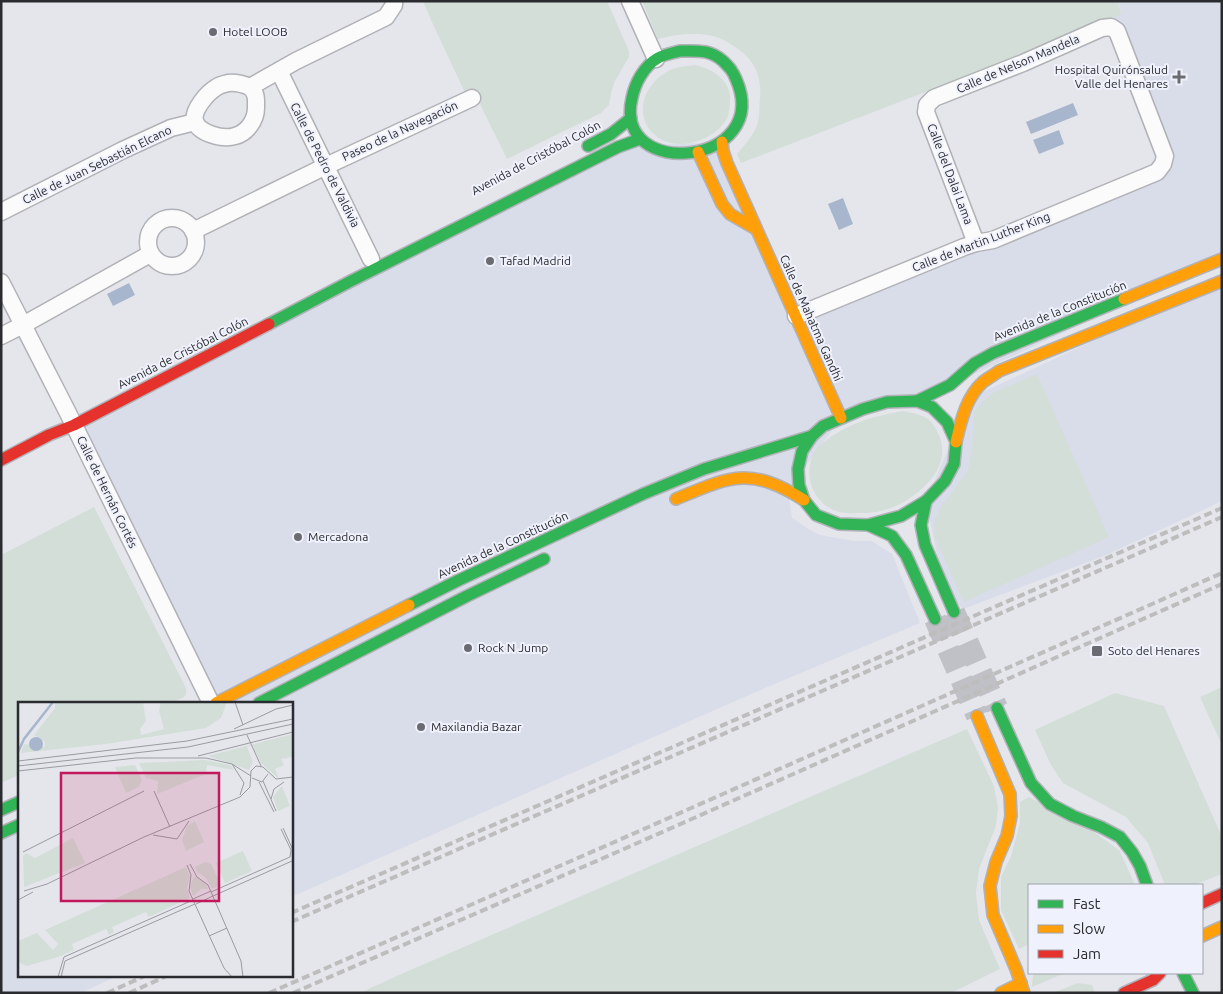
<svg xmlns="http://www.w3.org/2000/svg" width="1223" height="994" font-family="Ubuntu,sans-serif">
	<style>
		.built { fill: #d9dce9 }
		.green { fill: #d3ded8 }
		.water { fill: #a7b6cc }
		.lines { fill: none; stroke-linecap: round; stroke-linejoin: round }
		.secondary-tunnel { stroke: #c0c1c6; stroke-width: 22; stroke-dasharray: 22 11; stroke-linecap: butt }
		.street-casing { stroke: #b1b2b7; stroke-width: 19 }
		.fast-casing { stroke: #b1b2b7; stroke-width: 14 }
		.slow-casing { stroke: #b1b2b7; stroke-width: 14 }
		.jam-casing { stroke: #b1b2b7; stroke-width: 14 }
		.street { stroke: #fbfbfc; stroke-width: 16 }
		.fast { stroke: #30b455; stroke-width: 11 }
		.slow { stroke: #ff9f0a; stroke-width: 11 }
		.jam { stroke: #e5322d; stroke-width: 11 }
		.rail { stroke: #bdbdbe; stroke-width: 4; stroke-dasharray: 8 4; stroke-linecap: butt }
		.poi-dot { fill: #6b6c71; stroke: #eff2fc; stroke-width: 2 }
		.labels { text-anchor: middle; stroke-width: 4; stroke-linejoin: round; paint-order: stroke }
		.poi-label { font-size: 12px; fill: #2a2b2f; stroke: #eff2fc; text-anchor: start }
		.street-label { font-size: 12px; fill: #2a2b2f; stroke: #eff2fc }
		.inset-river { fill: none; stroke: #a7b6cc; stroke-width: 2.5 }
		.inset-road { fill: none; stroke: #9a9ba0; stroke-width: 1 }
		.view { fill: #c2185b; fill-opacity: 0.15; stroke: #c2185b; stroke-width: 2.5 }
		.inset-edge { fill: none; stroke: #2a2b2f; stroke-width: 2.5 }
	</style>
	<rect width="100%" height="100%" fill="#e5e6ec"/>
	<g class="built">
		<path d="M1117,1H1222V259L950,385L841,418L788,490L792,518L807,528L820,535L854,541H872L892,554L920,623L758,691L291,897V703H211L74,425L618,147L722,142L796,316L1163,164L1111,27L1112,17L1122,13Z"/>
		<path d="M1222,281V501L1104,556L963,609L944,590L926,501L970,398Z"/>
		<path d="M19,825V975H119L81,993H1V833Z"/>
	</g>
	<g class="green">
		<path d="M423,1H607L629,51V57L615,81L611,93L609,105L601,113L507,159L475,94L467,97L431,20Z"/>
		<path d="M642,1H1117L1122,14L1016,57L741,163L737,154C745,144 755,134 758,122C760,114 759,106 760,99C762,73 753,58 732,45C725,40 716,36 707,35C691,32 674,35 658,39Z"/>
		<path d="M696,65C715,70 733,82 730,104C729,108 729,113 728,116C717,141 677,153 656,136C631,115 645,82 670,70C678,66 687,66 696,65Z"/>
		<path d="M1037,374L1109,537L964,602L934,535L935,519L943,504L968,471L972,448L974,412L982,402L993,393Z"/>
		<path d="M903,411C912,413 921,414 928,419C932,422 935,427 937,431C951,457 935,480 914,495C904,503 889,510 876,512C870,513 863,513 857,513C854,513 850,514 846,513C816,511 800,476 815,451C819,445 826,440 832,436C839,432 845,428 852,425C868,418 886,414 903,411Z"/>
		<path d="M94,507L186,688V694L184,697L172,703H19V775L3,782L1,781V555Z"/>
		<path d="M1222,687V745L1200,697Z"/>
		<path d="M1115,693L1164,706L1222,837V874L1194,885H1165L1148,843L1126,817L1063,783L1051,765L1035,730Z"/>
		<path d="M967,729L994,786L998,808L996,826L979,869L976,893L979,920L1000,969L951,993H360L399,975Z"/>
		<path d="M1029,797L1094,832L1120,851L1135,885H1029V944L1019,949L1001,910V877L1011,856L1020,823V802Z"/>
		<path d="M1034,973H1065L1032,987L1033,976Z"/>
		<path d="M1078,983L1092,985L1095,993H1053Z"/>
	</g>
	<g class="water">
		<path d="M1073,103L1078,115L1031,134L1026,122Z"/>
		<path d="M1059,130L1064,144L1039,154L1033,140Z"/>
		<path d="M843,198L853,224L839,230L828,204Z"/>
		<path d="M129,283L135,295L113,306L107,294Z"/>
	</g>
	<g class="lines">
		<g class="secondary-tunnel">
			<path d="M954,612L997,708"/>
			<path d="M935,619L977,716"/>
		</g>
		<defs>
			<g id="street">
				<path d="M630,1L656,59"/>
				<path d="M279,71L371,259"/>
				<path d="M250,87C257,94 256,98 256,108C256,120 247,133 235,136C223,140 198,133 195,121C192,110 208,92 217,87C219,85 225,84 228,83C236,82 243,84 250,87L296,61L386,17L394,5V1"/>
				<path d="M1,212L123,150L171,128L195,122"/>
				<circle cx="172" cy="242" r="24"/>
				<path d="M193,231L326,166L472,98"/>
				<path d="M1,282L67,411L211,703"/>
				<path d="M796,316L964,247L976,243L993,240L1157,172L1163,164L1165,156L1117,31L1111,27L1102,28L1023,63L934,98L927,105L926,112L976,243"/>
				<path d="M1,336L23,325L150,254"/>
			</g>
			<g id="fast">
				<path d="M680,51C697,51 709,49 723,61C729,67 733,71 736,79C774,166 612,182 632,98C635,83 644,66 658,58C665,54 673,53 680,51Z"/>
				<path d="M588,146L611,134L631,118"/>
				<path d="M269,324L351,281L618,147L640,139"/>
				<path d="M917,401L932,407L947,422L956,442L954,464L945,481L926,501L901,516L868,525L839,524L816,515L804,500L799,485L798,469L802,451L812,436L823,426L863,409L887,402Z"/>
				<path d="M917,401L950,385L975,363L993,353L1124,299"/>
				<path d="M926,501L921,525L925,545L954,612"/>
				<path d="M868,525L892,536L906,555L935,619"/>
				<path d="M409,605L459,580L643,494L704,469L812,436"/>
				<path d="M259,703L467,596L544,559"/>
				<path d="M997,708L1031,783L1050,804L1073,816L1101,827L1120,837L1132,852L1140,866L1147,885"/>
				<path d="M1,810L19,802"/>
				<path d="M1,833L19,825"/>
				<path d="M1183,973L1193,993"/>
			</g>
			<g id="slow">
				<path d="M722,142L723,151L727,163L841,418"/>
				<path d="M698,152L722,204L730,214L756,229"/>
				<path d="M1124,299L1222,259"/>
				<path d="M956,442C961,421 966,397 983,382C988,378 994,375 999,371L1222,281"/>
				<path d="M676,499C731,476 750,466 804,500"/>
				<path d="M216,703L409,605"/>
				<path d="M977,716L1010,794L1011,816L1007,836L996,862L990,886L993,915L1016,969L1024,993"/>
				<path d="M1202,936L1222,927"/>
				<path d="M1001,993L1021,983"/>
			</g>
			<g id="jam">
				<path d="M1,460L49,435L74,425L269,324"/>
				<path d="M1202,903L1222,894"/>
				<path d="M1124,993L1153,980L1160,973"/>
			</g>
		</defs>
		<use href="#street" class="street-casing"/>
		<use href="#fast" class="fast-casing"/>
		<use href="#slow" class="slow-casing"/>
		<use href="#jam" class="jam-casing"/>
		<use href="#street" class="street"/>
		<use href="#fast" class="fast"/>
		<use href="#slow" class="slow"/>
		<use href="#jam" class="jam"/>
		<g class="rail">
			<path d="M291,913L1222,508"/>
			<path d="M291,922L1222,517"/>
			<path d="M107,993L147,975"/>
			<path d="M129,993L169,975"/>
			<path d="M269,993L619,840L1222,573"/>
			<path d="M293,993L624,849L1222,584"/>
		</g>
	</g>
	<g class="poi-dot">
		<circle cx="213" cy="32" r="5"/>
		<path d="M1176.5 69.5h5v5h5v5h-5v5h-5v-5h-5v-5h5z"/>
		<circle cx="490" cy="261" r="5"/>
		<circle cx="298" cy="537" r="5"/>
		<circle cx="468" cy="648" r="5"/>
		<rect x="1091" y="645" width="12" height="12" rx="2.5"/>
		<circle cx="421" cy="727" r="5"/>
	</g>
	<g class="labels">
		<g class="poi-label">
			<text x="223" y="36">Hotel LOOB</text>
			<text x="1168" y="74" text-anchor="end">Hospital Quirónsalud<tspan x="1168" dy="14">Valle del Henares</tspan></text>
			<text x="500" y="265">Tafad Madrid</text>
			<text x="308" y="541">Mercadona</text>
			<text x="478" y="652">Rock N Jump</text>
			<text x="1108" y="655">Soto del Henares</text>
			<text x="431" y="731">Maxilandia Bazar</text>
		</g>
		<g class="street-label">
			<text transform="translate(1018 64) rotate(-23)" y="4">Calle de Nelson Mandela</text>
			<text transform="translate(400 131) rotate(-25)" y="4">Paseo de la Navegación</text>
			<text transform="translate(536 158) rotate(-28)" y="4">Avenida de Cristóbal Colón</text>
			<text transform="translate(97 165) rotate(-26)" y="4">Calle de Juan Sebastián Elcano</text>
			<text transform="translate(325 165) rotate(63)" y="4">Calle de Pedro de Valdivia</text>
			<text transform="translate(950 174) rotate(69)" y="4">Calle del Dalai Lama</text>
			<text transform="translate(981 242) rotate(-21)" y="4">Calle de Martin Luther King</text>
			<text transform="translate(1060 311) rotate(-22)" y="4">Avenida de la Constitución</text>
			<text transform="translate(811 318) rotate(66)" y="4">Calle de Mahatma Gandhi</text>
			<text transform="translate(183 353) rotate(-27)" y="4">Avenida de Cristóbal Colón</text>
			<text transform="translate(107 492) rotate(64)" y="4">Calle de Hernán Cortés</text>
			<text transform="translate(503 545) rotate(-25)" y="4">Avenida de la Constitución</text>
		</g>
	</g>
	<g transform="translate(18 702)">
		<rect width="275" height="275" fill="#e5e6ec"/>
		<path d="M37,0H125L128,19L122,27L123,33L146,27L141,9L143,0H209L203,16L188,26L88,42L3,51L6,42L27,45V40L16,33L37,6ZM275,32V55L263,57L266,63L257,67L261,77L243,61L234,43L229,45L235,60L231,68L190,54ZM187,58L212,63L216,68L189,63L188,72L139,92L140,79L128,76L121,61ZM117,63L124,78L121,85L108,91L97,65ZM264,84L272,104L260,109L255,95ZM177,119L186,140L168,149L164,138L169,124ZM55,136L67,161L6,185L5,154L8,151L17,156ZM225,149L234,169L207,181L198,161ZM187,160L193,162L203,183L194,187L188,176L179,170L177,165ZM168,165L172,175L169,186L172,196L131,215L128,210L94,225L96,230L91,233L88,227L54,242L56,248L40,255L9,264L0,260V239L19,231L35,248L40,242L27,228ZM176,174L188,181L190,187H183L175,194L172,184Z" fill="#d3ded8"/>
		<path d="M11 42a7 7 0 1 1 14 0a7 7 0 1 1-14 0Z" fill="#a7b6cc"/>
		<path class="inset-river" d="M0,50L6,37L35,0"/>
		<path class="inset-road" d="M217,0L225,23M216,27L258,7L275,3M229,33L243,64M180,54L275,30M0,59L169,39L275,17M214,62L226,81L222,93M0,64L170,45L275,22M0,69L118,56H188L214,62L233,74M234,76L244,80L250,72M245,79L258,109M241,80L256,110M136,89L152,125M253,97L256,87L266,80M265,126L275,148M263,127L273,148L272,155M135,133L159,137L171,119M5,150L126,89M172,162L179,175L190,183L223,259L225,275M169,163L173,173L171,189L206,266L214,275M6,189L29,182L126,135L222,95L232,85L233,69L238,64L245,65L258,77L275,75M193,190L272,155M195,194L274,159M175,197L193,189M0,198L15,190M178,202L195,194M191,234L209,226M40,275L46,255L175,198M43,275L47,259L177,202"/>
		<path class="view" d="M43,71H201V199H43Z"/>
		<rect width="275" height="275" class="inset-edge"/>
	</g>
	<rect width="1223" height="994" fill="none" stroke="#2a2b2f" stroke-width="5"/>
	<rect x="1028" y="884" width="175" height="90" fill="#eff2fc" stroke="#a0a2aa"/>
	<rect x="1038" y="900" width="25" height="8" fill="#30b455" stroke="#a0a2aa"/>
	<text x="1073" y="909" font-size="15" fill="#2a2b2f">Fast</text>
	<rect x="1038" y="925" width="25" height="8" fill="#ff9f0a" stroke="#a0a2aa"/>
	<text x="1073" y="934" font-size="15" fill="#2a2b2f">Slow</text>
	<rect x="1038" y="950" width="25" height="8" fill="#e5322d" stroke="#a0a2aa"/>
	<text x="1073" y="959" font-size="15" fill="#2a2b2f">Jam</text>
</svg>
